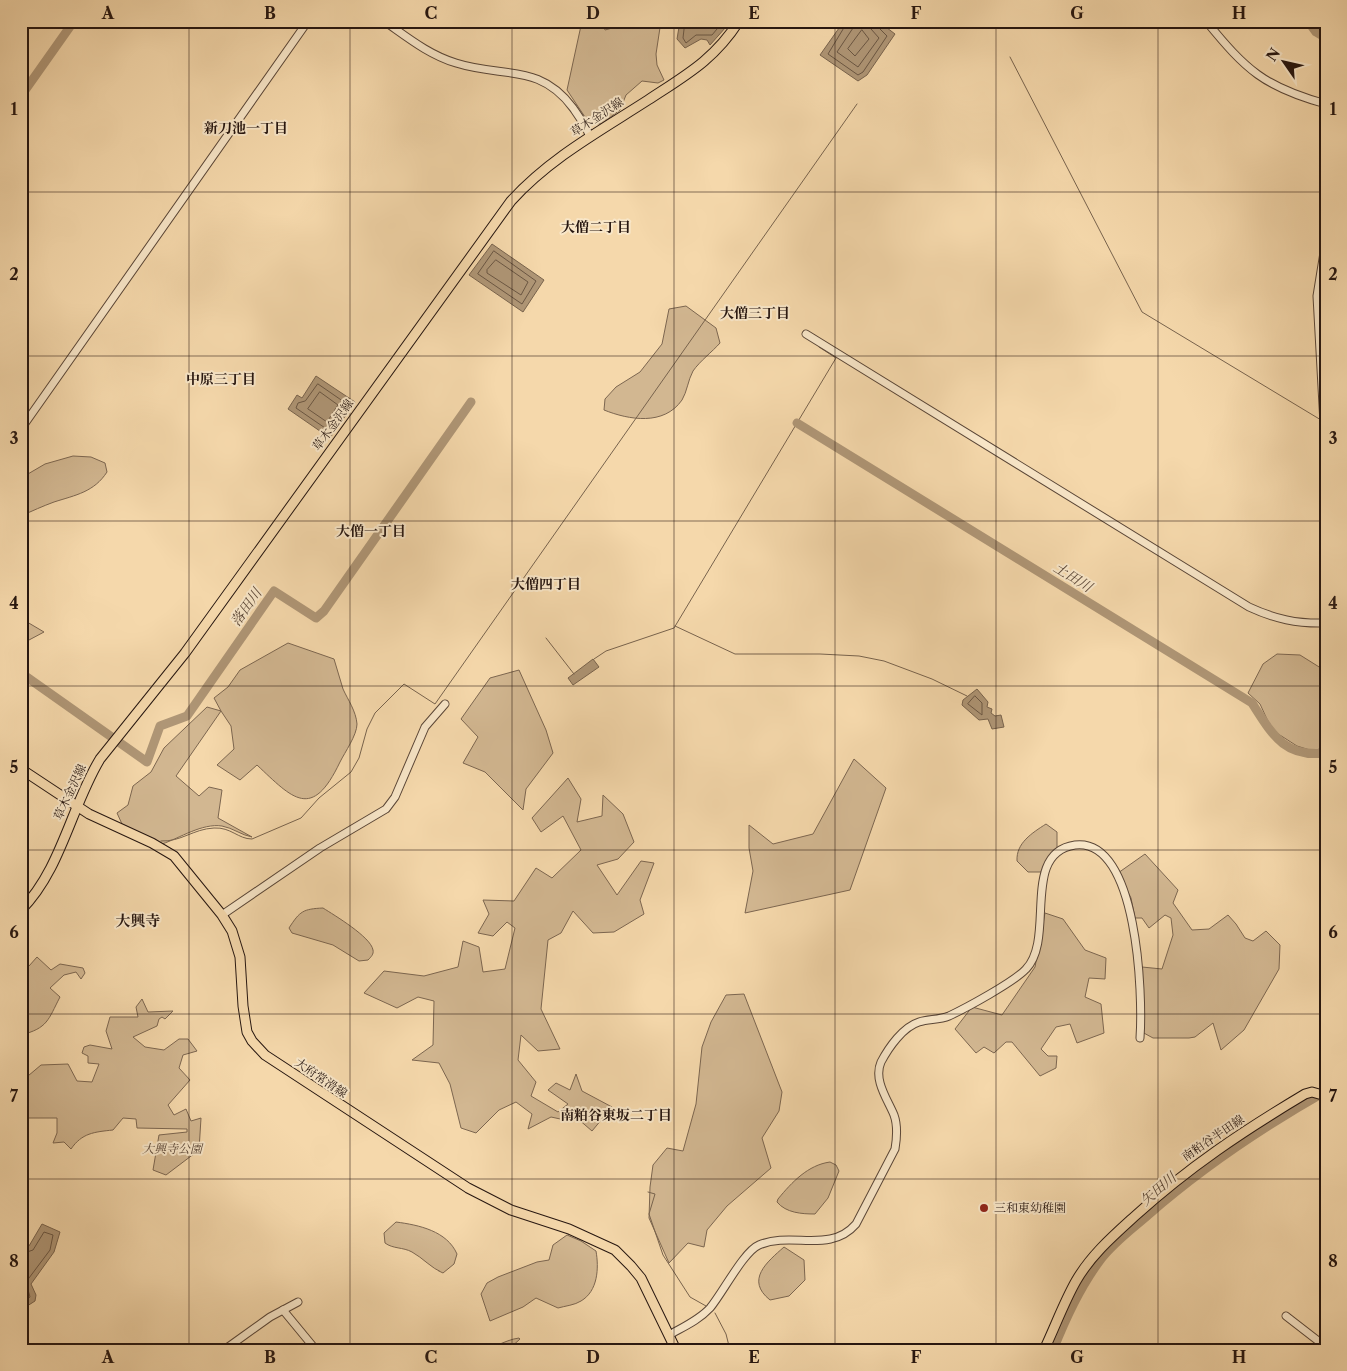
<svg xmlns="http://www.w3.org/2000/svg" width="1347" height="1371" font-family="'Libre Caslon Text','Noto Serif JP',serif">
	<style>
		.green { fill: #d2b791; stroke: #7c6650 }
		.water { fill: #af9676; stroke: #78634d }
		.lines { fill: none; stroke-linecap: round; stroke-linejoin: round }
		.shore { stroke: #6a5643; stroke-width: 1 }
		.stream { stroke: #78634d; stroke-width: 1 }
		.river { stroke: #af9676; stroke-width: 9 }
		.minor-casing { stroke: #5a4637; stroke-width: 9 }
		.major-casing { stroke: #261610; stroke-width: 11 }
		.minor { stroke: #f8e6c8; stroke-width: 7 }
		.major { stroke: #f5d8ab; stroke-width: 9 }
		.grid { fill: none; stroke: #261610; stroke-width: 1; stroke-opacity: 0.55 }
		.poi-dot { fill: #8f2418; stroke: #f8e6c8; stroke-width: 2 }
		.labels { text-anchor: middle; stroke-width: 4; stroke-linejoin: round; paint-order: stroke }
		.street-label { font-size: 12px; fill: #261610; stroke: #f8e6c8 }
		.park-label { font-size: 12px; font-style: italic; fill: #5a4637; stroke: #f8e6c8 }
		.poi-label { font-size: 12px; fill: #261610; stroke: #f8e6c8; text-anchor: start }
		.neighbourhood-label { font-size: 14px; font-weight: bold; fill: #261610; stroke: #f8e6c8 }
		.water-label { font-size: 14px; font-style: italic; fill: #5d4939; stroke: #f8e6c8 }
		.quarter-label { font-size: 15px; font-weight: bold; fill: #261610; stroke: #f8e6c8 }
		.neatline { fill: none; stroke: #261610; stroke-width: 2 }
		.grid-label { font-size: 16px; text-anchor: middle; font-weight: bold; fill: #261610 }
	</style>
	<rect width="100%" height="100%" fill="#f5d8ab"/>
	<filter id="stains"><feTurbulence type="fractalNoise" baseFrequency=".004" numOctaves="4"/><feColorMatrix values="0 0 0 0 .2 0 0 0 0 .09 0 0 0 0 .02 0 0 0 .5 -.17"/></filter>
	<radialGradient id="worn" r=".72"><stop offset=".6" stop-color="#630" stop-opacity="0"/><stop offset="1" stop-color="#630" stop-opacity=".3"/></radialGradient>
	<g class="green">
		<path d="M582,21H601L605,30L627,24L629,21H661L656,54L657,65L664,80L658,83L642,81L626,95L620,110L601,124L589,123L567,90Z"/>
		<path d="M686,306L716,328L720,343C712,352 700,361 693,371C688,380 687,392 682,400C664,426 629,420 604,410L605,399L616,387L640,372L662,344L669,309Z"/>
		<path d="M73,456L91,457L105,463L107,472C94,492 76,495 54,502C43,506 32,511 21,516V478L45,464Z"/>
		<path d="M22,619L44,632L29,640L21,635Z"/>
		<path d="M288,643L334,659C337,669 340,679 343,689C348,700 356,711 357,724C357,735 345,752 340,762C312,821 293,799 257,765L240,780L217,765L234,749L231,726L221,711L176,776L199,796L209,787L222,790L218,818L252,837C241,835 233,828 222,826C202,823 180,838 162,844L122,824L117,813L128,805L133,786L151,772L164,748L207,707L221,711L214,698L228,687L240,670Z"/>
		<path d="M1277,654L1300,655L1324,670L1326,747L1313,751L1297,746L1272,730L1260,704L1248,693L1263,664Z"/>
		<path d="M519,670L546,730L553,753L526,789L523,810L485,772L463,763L478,737L461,719L490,678Z"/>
		<path d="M854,759L886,788L850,890L745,913L753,871L749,848V825L773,844L813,834Z"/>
		<path d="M568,778L581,799L577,822L602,816L603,795L623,814L634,842L618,859L597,865L617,895L641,861L654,863L640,900L644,914L614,932L593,933L573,911L561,933L548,940L541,1009L560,1049L538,1051L521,1035L518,1060L536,1082L531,1096L558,1112L568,1104L548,1090L556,1083L570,1090L576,1074L582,1091L612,1107L592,1131L570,1112L565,1120L551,1117L528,1129L532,1114L516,1102L499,1110L476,1133L461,1128L450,1084L439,1063L412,1060L433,1045L434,1001L418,997L397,1008L364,993L384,971L424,976L458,967L463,941L479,947L483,972L505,969L515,928L507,922L493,936L478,933L489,914L483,900L514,901L536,868L552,878L581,850L563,816L541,832L532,818Z"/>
		<path d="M1046,824L1057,832V848L1043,872H1028L1017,861C1016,843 1032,833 1046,824Z"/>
		<path d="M1145,854L1178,890L1173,903L1192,930L1209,929L1228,915L1236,924L1245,938L1253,941L1266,931L1280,945L1279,969L1244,1030L1221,1050L1213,1023L1195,1037L1189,1038H1153L1142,1032V967L1162,969L1173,935L1171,918L1165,915L1149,928L1142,918H1135L1131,898L1118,873Z"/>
		<path d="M323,908C334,915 371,937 373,950C374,954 371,957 368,960L359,961L333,945L292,933L289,928C300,911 303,909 323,908Z"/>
		<path d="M1045,913L1063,919L1085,950L1106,958L1105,979L1089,978L1085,997L1101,1004L1104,1033L1077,1043L1070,1024L1056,1027L1041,1049L1048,1056H1057L1056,1068L1040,1076L1012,1042H1006L994,1053L984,1047L976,1053L955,1029L972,1007L1002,1015L1035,967Z"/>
		<path d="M37,957L51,970L60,964L83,968L85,973L81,979L76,972L64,975L50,988L60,997C48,1020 48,1028 21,1035V960L29,966Z"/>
		<path d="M744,994L782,1092L779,1111L762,1138L771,1168L727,1206L707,1230L704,1247L688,1243L669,1263L649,1218L650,1187L653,1165L667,1148L683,1151L696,1104L702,1047L711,1022L726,995Z"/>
		<path d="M142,999L148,1012L173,1011L165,1019L162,1017L159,1019L157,1026L133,1037L145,1047L164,1050L179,1039H188L197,1051L183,1055L179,1068L190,1080L168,1105L174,1115L186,1109L191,1121L201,1118L199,1150L166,1175L153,1170L159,1135L187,1132V1129L137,1128L136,1119L123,1118L113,1130C94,1132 82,1133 71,1149L64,1142L53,1143L57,1133V1118H27L24,1111L22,1081L41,1065L68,1064L77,1081L92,1082L99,1064L88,1063V1056L82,1053L84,1047L90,1045L112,1049L106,1031L110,1017H138L136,1007Z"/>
		<path d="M830,1162L836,1165L839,1171L828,1198L815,1214C802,1214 786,1213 777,1202L778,1199C792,1182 808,1165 830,1162Z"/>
		<path d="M396,1222C419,1225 447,1231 457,1254L454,1264L443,1273C431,1268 423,1258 412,1252C403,1247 393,1249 385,1243L384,1233Z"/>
		<path d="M567,1235L581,1241L596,1251C599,1268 598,1291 581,1301C575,1305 565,1306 558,1308L536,1298L523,1307L490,1321L481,1294L487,1283L498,1277L537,1262L549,1260L553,1245Z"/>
		<path d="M784,1247L804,1260L805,1280L789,1296L770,1300C745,1280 767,1262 784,1247Z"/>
		<path d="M519,1338L520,1339L508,1350H480L477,1347C493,1351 503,1340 519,1338Z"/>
	</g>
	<g class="water">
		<path d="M680,21H719L726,27L710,45L707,40L701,39L685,48L677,39Z"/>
		<path d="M844,21H878L895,34L867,75L858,81L820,55Z"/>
		<path d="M492,244L544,280L523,312L469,275Z"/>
		<path d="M316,376L355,402L330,438L288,409L297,395L302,398Z"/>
		<path d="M593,659L599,667L573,685L568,678Z"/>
		<path d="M977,689L988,702L987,707L992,709L991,713L995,716L1001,715L1004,727L992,729L988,719L979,720L962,705L963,700Z"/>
		<path d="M42,1224L60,1232L54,1252L31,1284L36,1295L35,1301L21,1310V1250L29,1246Z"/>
	</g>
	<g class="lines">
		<g class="shore">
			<path d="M685,21L683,38L686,43L696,35H712L717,29L715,21"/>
			<path d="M848,21L828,54L858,75L863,72L887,36L877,26L876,21"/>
			<path d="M854,21L853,28L837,52L858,67L879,38L871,29L870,21"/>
			<path d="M862,30L869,39L855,56L848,49Z"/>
			<path d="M494,251L536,281L522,304L478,274Z"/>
			<path d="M496,260L528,282L521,295L487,273V270Z"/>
			<path d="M318,384L347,404L328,430L296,408L298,403L305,401Z"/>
			<path d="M320,392L338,405L327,422L308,409Z"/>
			<path d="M975,696L982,703V715L968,704Z"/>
			<path d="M21,1254L33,1250L44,1232L53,1235L50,1250L26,1282L30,1297L21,1304"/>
		</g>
		<g class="stream">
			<path d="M1010,57L1142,312L1321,420"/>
			<path d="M1322,564L1326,621"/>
			<path d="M1326,625V642"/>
			<path d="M675,626L735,654H820L859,656L884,661L932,679L967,696"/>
			<path d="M546,638L574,674"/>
			<path d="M594,659L606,651L674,628L836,358L819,347"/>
			<path d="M161,841C181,842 193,829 214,828C231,827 238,839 252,839L301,818L319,798L351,772L359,758L367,729L375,713L404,684L435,704L857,104"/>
			<path d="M648,1192L655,1194L649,1214L663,1255L690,1297L706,1306"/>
			<path d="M715,1313L726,1334L730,1350"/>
		</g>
		<g class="river">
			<path d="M1308,21L1316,32L1326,38"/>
			<path d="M21,96L74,21"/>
			<path d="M797,423L1252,703C1272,734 1284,758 1326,753"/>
			<path d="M21,673L147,762L160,726L187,716L274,591L316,618L324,611L471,402"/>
			<path d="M1053,1350C1066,1318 1080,1287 1101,1259C1114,1242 1132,1229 1148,1215C1204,1166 1261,1128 1326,1091"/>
		</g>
		<defs>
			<g id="minor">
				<path d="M384,21C407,37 429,55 456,63C503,78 540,63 573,108C580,118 586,126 590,137"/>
				<path d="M1206,21C1246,70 1264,87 1326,104"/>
				<path d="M1326,240L1317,296L1326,460"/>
				<path d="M806,334L1249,607C1275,619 1297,624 1326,623"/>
				<path d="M21,429L308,21"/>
				<path d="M222,915L320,848L386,809L395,797L425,727L445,704"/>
				<path d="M283,1310L316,1350"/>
				<path d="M1286,1316L1326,1347"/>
				<path d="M669,1335C683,1327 699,1320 710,1308C722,1294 744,1251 759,1245C792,1231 830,1254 856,1224L895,1149C897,1137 898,1126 894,1115C888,1100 873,1080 881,1062C889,1047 903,1027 919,1022C929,1019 939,1020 949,1016C966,1008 1014,982 1026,969C1056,938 1020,853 1075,845C1138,837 1143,996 1140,1038"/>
				<path d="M224,1350L270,1317L298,1302"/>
			</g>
			<g id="major">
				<path d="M21,769L89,814L152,843L174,856L222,915L232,931L240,957L243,1006L247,1032L252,1041L265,1055L468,1188L511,1210L569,1229L615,1250L631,1266L641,1278L676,1350"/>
				<path d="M21,910C61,870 71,807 100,759L185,653L511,201C550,158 600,131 648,100C686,75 714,60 739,21"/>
				<path d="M1044,1350C1055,1327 1064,1302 1076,1281C1091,1255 1113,1236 1135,1216C1189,1167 1243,1131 1305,1094L1312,1092L1326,1096"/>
			</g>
		</defs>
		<use href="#minor" class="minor-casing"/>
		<use href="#major" class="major-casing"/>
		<use href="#minor" class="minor"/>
		<use href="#major" class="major"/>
	</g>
	<path class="grid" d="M189,21V1350M350,21V1350M512,21V1350M674,21V1350M835,21V1350M996,21V1350M1158,21V1350M21,192H1326M21,356H1326M21,521H1326M21,686H1326M21,850H1326M21,1014H1326M21,1179H1326"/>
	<circle class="poi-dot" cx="984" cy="1208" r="5"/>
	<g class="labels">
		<g class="street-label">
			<text transform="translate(597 117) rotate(-33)" y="4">草木金沢線</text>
			<text transform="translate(333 425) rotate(-54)" y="4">草木金沢線</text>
			<text transform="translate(70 792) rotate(-65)" y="4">草木金沢線</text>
			<text transform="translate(321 1078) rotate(34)" y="4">大府常滑線</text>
			<text transform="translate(1213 1138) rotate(-34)" y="4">南粕谷半田線</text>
		</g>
		<g class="park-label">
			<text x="172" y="1153">大興寺公園</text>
		</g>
		<g class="poi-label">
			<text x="994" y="1212">三和東幼稚園</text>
		</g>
		<g class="neighbourhood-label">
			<text x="246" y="133">新刀池一丁目</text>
			<text x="596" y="232">大僧二丁目</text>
			<text x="755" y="318">大僧三丁目</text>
			<text x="221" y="384">中原三丁目</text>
			<text x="371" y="536">大僧一丁目</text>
			<text x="546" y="589">大僧四丁目</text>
			<text x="616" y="1120">南粕谷東坂二丁目</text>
		</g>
		<g class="water-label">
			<text transform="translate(1073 577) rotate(32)" y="5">土田川</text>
			<text transform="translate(246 607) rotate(-55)" y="5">落田川</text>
			<text transform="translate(1158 1189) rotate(-41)" y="5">矢田川</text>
		</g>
		<g class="quarter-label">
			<text x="138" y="926">大興寺</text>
		</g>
	</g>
	<rect width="1347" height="1371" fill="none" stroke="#f5d8ab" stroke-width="55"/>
	<g transform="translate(1284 62) rotate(304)" stroke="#f8e6c8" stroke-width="4" paint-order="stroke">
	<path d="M0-4L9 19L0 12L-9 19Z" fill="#261610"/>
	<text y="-8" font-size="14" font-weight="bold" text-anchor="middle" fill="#261610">N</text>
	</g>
	<rect x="28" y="28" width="1292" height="1316" class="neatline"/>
	<g class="grid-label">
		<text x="108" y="19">A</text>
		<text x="270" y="19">B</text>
		<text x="431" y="19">C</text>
		<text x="593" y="19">D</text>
		<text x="754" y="19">E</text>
		<text x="916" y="19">F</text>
		<text x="1077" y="19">G</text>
		<text x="1239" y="19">H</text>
		<text x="14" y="115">1</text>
		<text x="1333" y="115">1</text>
		<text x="14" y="280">2</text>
		<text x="1333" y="280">2</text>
		<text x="14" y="444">3</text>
		<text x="1333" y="444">3</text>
		<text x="14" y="609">4</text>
		<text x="1333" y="609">4</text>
		<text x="14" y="773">5</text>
		<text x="1333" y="773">5</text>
		<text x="14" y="938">6</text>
		<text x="1333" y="938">6</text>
		<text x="14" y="1102">7</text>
		<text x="1333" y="1102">7</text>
		<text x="14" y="1267">8</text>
		<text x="1333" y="1267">8</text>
		<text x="108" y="1363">A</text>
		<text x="270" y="1363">B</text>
		<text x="431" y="1363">C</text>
		<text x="593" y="1363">D</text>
		<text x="754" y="1363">E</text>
		<text x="916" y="1363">F</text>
		<text x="1077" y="1363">G</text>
		<text x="1239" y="1363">H</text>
	</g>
	<rect width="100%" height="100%" filter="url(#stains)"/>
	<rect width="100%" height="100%" fill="url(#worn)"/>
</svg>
